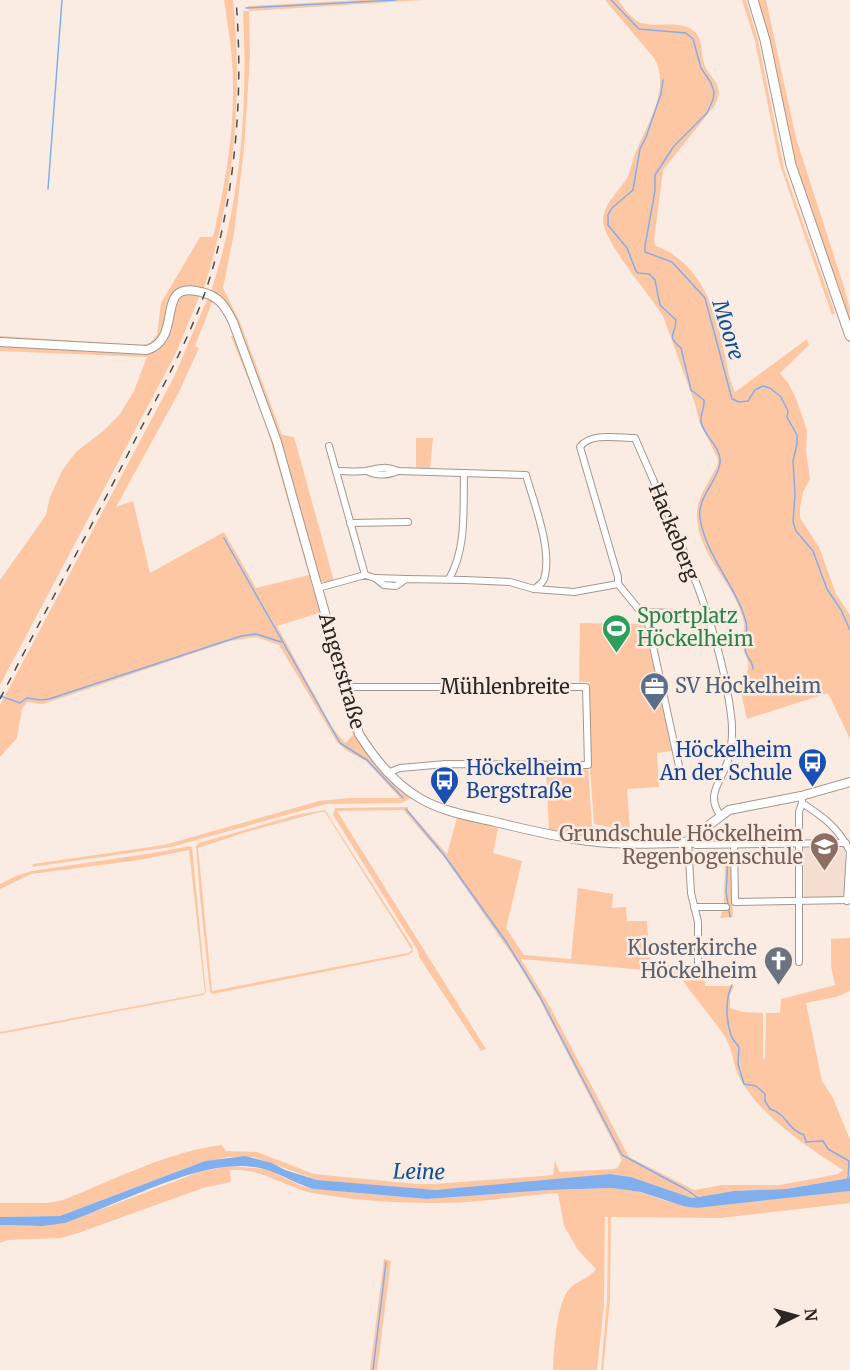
<svg xmlns="http://www.w3.org/2000/svg" width="850" height="1370" font-family="Merriweather,serif">
	<style>
		.built { fill: #f3ded1 }
		.green { fill: #fec7a3; fill-rule: evenodd }
		.water { fill: #81afee }
		.lines { fill: none; stroke-linecap: round; stroke-linejoin: round }
		.stream { stroke: #81afee; stroke-width: 1.5 }
		.minor-casing { stroke: #a4978f; stroke-width: 8 }
		.tertiary-casing { stroke: #a4978f; stroke-width: 10 }
		.primary-casing { stroke: #a4978f; stroke-width: 11 }
		.minor { stroke: #fff; stroke-width: 6 }
		.tertiary { stroke: #fff; stroke-width: 8 }
		.primary { stroke: #fff; stroke-width: 9 }
		.rail { stroke: #514b46; stroke-width: 1.5; stroke-dasharray: 8 8; stroke-linecap: butt }
		.labels { text-anchor: middle; stroke-width: 5; stroke-linejoin: round; paint-order: stroke }
		.street-label { font-size: 20px; fill: #2c2723; stroke: #faece3 }
		.leisure-label { font-size: 20px; fill: #27864d; stroke: #faece3; text-anchor: start }
		.service-label { font-size: 20px; fill: #4e5e75; stroke: #faece3; text-anchor: start }
		.transit-label { font-size: 20px; fill: #164399; stroke: #faece3; text-anchor: end }
		.education-label { font-size: 20px; fill: #785e54; stroke: #faece3; text-anchor: end }
		.worship-label { font-size: 20px; fill: #5b616d; stroke: #faece3; text-anchor: end }
		.water-label { font-size: 21px; font-style: italic; fill: #104e97; stroke: #faece3 }
	</style>
	<rect width="100%" height="100%" fill="#faece3"/>
	<path class="built" d="M803,846H845V896L843,898L804,899Z"/>
	<g class="green">
		<path d="M224,0H233C243,98 234,195 204,288C188,285 170,288 166,307C164,316 166,327 161,335C158,341 152,344 146,348L0,340V336L141,345L150,343L157,335L161,303L200,237H213C229,168 240,99 228,27C226,18 226,8 224,0Z"/>
		<path d="M359,0H424L249,11L250,56L244,149L234,233L223,288L240,322L282,435L294,437L334,581L327,583L320,581L317,572L236,321C231,308 225,297 211,291C241,202 248,105 243,11H249L248,6Z"/>
		<path d="M605,0H618C624,8 631,19 641,23C657,28 681,19 695,32C704,41 700,57 706,68C715,84 724,85 715,105L663,170L654,241L656,246C699,262 715,306 723,347C727,362 728,378 735,392L807,339L809,345L780,373L788,383L795,396L807,430L806,451L810,479L803,492L800,507V518L819,547L836,594L850,615V739L828,693L747,719L739,684C741,678 747,674 748,669C750,661 744,655 743,647C743,635 746,627 742,615C731,579 690,547 698,505C701,492 712,477 718,464V459L699,421L695,404L663,316C651,296 602,241 603,219C604,203 621,189 628,176C631,169 632,161 635,154C646,126 672,88 654,58Z"/>
		<path d="M742,0H746L758,40L784,169L835,313L832,315L780,165L755,41Z"/>
		<path d="M757,0H766L768,9L796,138L844,287L850,309V324L797,173Z"/>
		<path d="M191,293L200,295L176,353L0,685V580L46,515L50,497L63,469L77,451L102,432L120,414L134,391L147,357L0,351V345L150,353C156,350 162,347 166,342C178,325 163,299 191,293Z"/>
		<path d="M208,297L213,300L195,346L199,348L178,394L116,507L133,501L150,573L224,532L256,588L309,575L265,421L231,336H236L270,426L312,577L310,578L313,590H315L352,721L410,799L401,803L326,804L171,847L32,867L33,864L164,845L319,801L350,798H400L366,761L347,751L337,742L279,645L256,637L230,641L43,704L27,702L22,709L17,738L0,757V705L175,375ZM319,613L353,735L345,743L332,727L277,626Z"/>
		<path d="M416,438H433L430,468H416Z"/>
		<path d="M580,623L645,624L672,751L657,753L659,787L627,789L630,831L594,824L590,768V682H579Z"/>
		<path d="M546,768H588L592,826L646,839L578,835L549,830Z"/>
		<path d="M408,807V810L447,854L457,818L498,828L493,853L522,861L506,928L524,955L571,959L578,888L613,894L612,908L626,907L627,921H647L650,965L696,966V970L701,971V975L704,976L705,986H734L730,995V1008L742,1012L763,1013V1058L765,1059L766,1013H780L781,999L835,985L831,966V939L850,938V991L836,997L806,1003L822,1081L833,1098L850,1140V1178L786,1189L734,1191L692,1198L631,1177L610,1174L509,1185L435,1190L411,1189L317,1180L254,1157H230L205,1161L60,1216L0,1217V1203H46L60,1201C113,1181 165,1152 222,1145L226,1151L257,1152L314,1174L417,1184H433L553,1175L555,1160L559,1172L614,1169L618,1167L622,1160L540,1000L517,962L444,857L403,810L337,811L486,1049L481,1051L419,957L418,951L333,815L335,808ZM521,959L678,973C692,996 711,1015 725,1037C734,1051 733,1070 743,1084C765,1119 809,1148 843,1170L838,1174L780,1185H722L694,1190L629,1157L549,1005Z"/>
		<path d="M325,810L412,946L413,952L408,955L212,994L210,992L200,897L196,846L199,843L300,814ZM320,812H325L412,950L408,953L212,991L198,848L246,832Z"/>
		<path d="M190,846L192,847L206,993L203,995L0,1034V1032L205,993L189,850L139,860L31,874L0,889V884L16,876L32,871L159,852Z"/>
		<path d="M731,859L733,917L720,918L724,906L725,860Z"/>
		<path d="M230,1166L266,1169L302,1186L313,1189L427,1199L549,1190L612,1188L641,1192L666,1201L697,1208L850,1191V1203L721,1218L611,1217L610,1300L603,1370H601L607,1300L608,1217H605L604,1306L597,1370H553C554,1350 556,1303 570,1288C578,1280 589,1279 596,1269L578,1250L564,1226L558,1193C515,1196 471,1204 429,1203C393,1203 354,1200 318,1194C286,1189 264,1168 230,1170L231,1182L203,1188L78,1233L61,1238L8,1240L0,1243V1225L43,1226L76,1219L199,1172Z"/>
		<path d="M384,1259L391,1261L377,1370H370Z"/>
	</g>
	<path class="water" d="M245,1156L272,1163L285,1170L317,1180L435,1190L610,1174L631,1177L692,1198L734,1191L786,1189L850,1178V1191L697,1208L683,1206L641,1192L612,1188L549,1190L427,1199L313,1189C292,1183 274,1169 253,1167C199,1159 118,1205 65,1223L43,1226L0,1225V1217L60,1216L205,1161Z"/>
	<g class="lines">
		<g class="stream">
			<path d="M611,0L639,29L686,33L693,39L701,68L711,83L714,92L713,100L707,113L674,146L655,175V191L645,246V252L672,262L705,298L732,399L739,402L748,401L755,390L763,386L770,388L781,397L788,411L787,417L797,435V444L793,461L795,494L793,522L796,531L813,551L827,589L841,610L850,630"/>
			<path d="M246,8L396,0"/>
			<path d="M663,80L661,94L646,137L640,149L633,190L612,208L608,215V225L627,248L636,271L638,273L649,274L655,280L660,305L676,320C675,337 666,335 681,348L691,390L704,400C705,407 700,415 701,422C704,437 722,447 720,463C717,483 697,497 700,518C706,557 736,585 746,622C749,631 743,640 745,649C746,657 753,661 753,669"/>
			<path d="M48,189L62,0"/>
			<path d="M224,538L340,743L367,760L403,798"/>
			<path d="M0,696L20,703L27,698L41,700L49,699L241,636L256,634L281,642"/>
			<path d="M406,809L444,855L507,943L540,997L622,1155L687,1190L698,1198"/>
			<path d="M728,860L726,892L728,904"/>
			<path d="M729,909L730,917"/>
			<path d="M732,985C725,998 726,1021 731,1035C732,1039 736,1043 739,1047L738,1064L744,1084L756,1086L765,1094V1101L770,1109C789,1115 785,1128 804,1135L806,1142L823,1141L828,1149L849,1161L848,1179"/>
			<path d="M373,1370L386,1262"/>
		</g>
		<defs>
			<g id="minor">
				<path d="M329,446L365,575"/>
				<path d="M336,471C346,471 356,472 365,471C378,469 385,465 398,471L526,475C534,503 553,551 544,579C542,584 538,586 534,589"/>
				<path d="M367,471C376,476 388,475 398,471"/>
				<path d="M350,523L408,522"/>
				<path d="M375,578L406,579"/>
				<path d="M449,579C467,548 463,508 464,473"/>
				<path d="M318,588L365,575L375,578L384,585L396,586L406,579L465,580L510,582L534,589L574,592L618,584"/>
				<path d="M646,614L679,766"/>
				<path d="M707,614L641,612L618,584V577L580,447C590,432 619,438 635,438C673,527 719,618 731,715C733,730 732,746 728,760C722,782 705,793 720,815"/>
				<path d="M345,687H586L588,765L446,764L400,768L390,772"/>
				<path d="M802,800V803C825,818 837,827 850,851"/>
				<path d="M734,845L735,902L850,900"/>
				<path d="M847,901L850,851"/>
				<path d="M694,907H726"/>
				<path d="M799,962V812L802,803"/>
				<path d="M698,968V922L691,893L688,841L696,845L846,843"/>
			</g>
			<path id="tertiary" d="M0,342L147,350C185,338 153,279 201,292C219,296 225,306 233,322L277,442L359,734C374,758 396,785 421,799C444,812 470,816 495,822C521,828 548,835 575,839C610,845 645,844 680,843L688,841L729,810L801,796L850,782"/>
			<path id="primary" d="M753,0L765,40L791,165L850,336"/>
		</defs>
		<use href="#minor" class="minor-casing"/>
		<use href="#tertiary" class="tertiary-casing"/>
		<use href="#primary" class="primary-casing"/>
		<use href="#minor" class="minor"/>
		<use href="#tertiary" class="tertiary"/>
		<use href="#primary" class="primary"/>
		<path class="rail" d="M0,699C46,609 95,521 140,430C169,375 201,317 216,256C237,172 243,86 236,0"/>
	</g>
	<defs>
		<symbol id="stadium-pin" viewBox="-11 -11 22 30"><path d="M0 17L-7.5 6A9.5 9.5 0 1 1 7.5 6Z" fill="#2e9e5b" stroke="#faece3"/><path d="M0-5a6.5 5 0 1 0 0 10a6.5 5 0 1 0 0-10ZM-3.5-1.8h7v3.6h-7Z" fill="#fff"/></symbol>
		<symbol id="office-pin" viewBox="-11 -11 22 30"><path d="M0 17L-7.5 6A9.5 9.5 0 1 1 7.5 6Z" fill="#5c6f8a" stroke="#faece3"/><path d="M-6-3h4V-5.5h4V-3h4V5H-6ZM-1-4.5V-3h2v-1.5ZM-6 0V1H6V0Z" fill="#fff"/></symbol>
		<symbol id="bus-pin" viewBox="-11 -11 22 30"><path d="M0 17L-7.5 6A9.5 9.5 0 1 1 7.5 6Z" fill="#1a4fb4" stroke="#faece3"/><path d="M-5-6H5V4H4V6H2V4H-2V6H-4V4H-5ZM-3.5-4V0h7V-4ZM-3.5 1.2v1.5H-2V1.2ZM2 1.2v1.5H3.5V1.2Z" fill="#fff"/></symbol>
		<symbol id="school-pin" viewBox="-11 -11 22 30"><path d="M0 17L-7.5 6A9.5 9.5 0 1 1 7.5 6Z" fill="#8d6e63" stroke="#faece3"/><path d="M0-5L7-2L0 1L-7-2ZM-4 1L0 2.5L4 1V4Q0 6-4 4Z" fill="#fff"/></symbol>
		<symbol id="church-pin" viewBox="-11 -11 22 30"><path d="M0 17L-7.5 6A9.5 9.5 0 1 1 7.5 6Z" fill="#6b7280" stroke="#faece3"/><path d="M-1.2-6h2.4v3.5h3.3v2.4h-3.3V6h-2.4V-.1h-3.3v-2.4h3.3Z" fill="#fff"/></symbol>
	</defs>
	<g fill-rule="evenodd">
		<use href="#stadium-pin" x="600" y="612" width="33" height="45"/>
		<use href="#office-pin" x="638" y="670" width="33" height="45"/>
		<use href="#bus-pin" x="796" y="746" width="33" height="45"/>
		<use href="#bus-pin" x="428" y="764" width="33" height="45"/>
		<use href="#school-pin" x="808" y="830" width="33" height="45"/>
		<use href="#church-pin" x="762" y="944" width="33" height="45"/>
	</g>
	<g class="labels">
		<g class="street-label">
			<text transform="translate(674 532) rotate(68)" y="7">Hackeberg</text>
			<text transform="translate(342 671) rotate(74)" y="7">Angerstraße</text>
			<text x="505" y="694">Mühlenbreite</text>
		</g>
		<g class="leisure-label">
			<text x="637" y="623">Sportplatz<tspan x="637" dy="23">Höckelheim</tspan></text>
		</g>
		<g class="service-label">
			<text x="675" y="693">SV Höckelheim</text>
		</g>
		<g class="transit-label">
			<text x="792" y="757">Höckelheim<tspan x="792" dy="23">An der Schule</tspan></text>
			<text x="466" y="775" text-anchor="start">Höckelheim<tspan x="466" dy="23">Bergstraße</tspan></text>
		</g>
		<g class="education-label">
			<text x="803" y="841">Grundschule Höckelheim<tspan x="803" dy="23">Regenbogenschule</tspan></text>
		</g>
		<g class="worship-label">
			<text x="757" y="955">Klosterkirche<tspan x="757" dy="23">Höckelheim</tspan></text>
		</g>
		<g class="water-label">
			<text transform="translate(728 330) rotate(73)" y="7">Moore</text>
			<text transform="translate(419 1172) rotate(1)" y="7">Leine</text>
		</g>
	</g>
	<g transform="translate(796 1316) rotate(85)" stroke="#faece3" stroke-width="4.5" paint-order="stroke">
	<path d="M0-4.5L10 22L0 15L-10 22Z" fill="#2c2723"/>
	<text y="-9" font-size="16" font-weight="bold" text-anchor="middle" fill="#2c2723">N</text>
	</g>
</svg>
